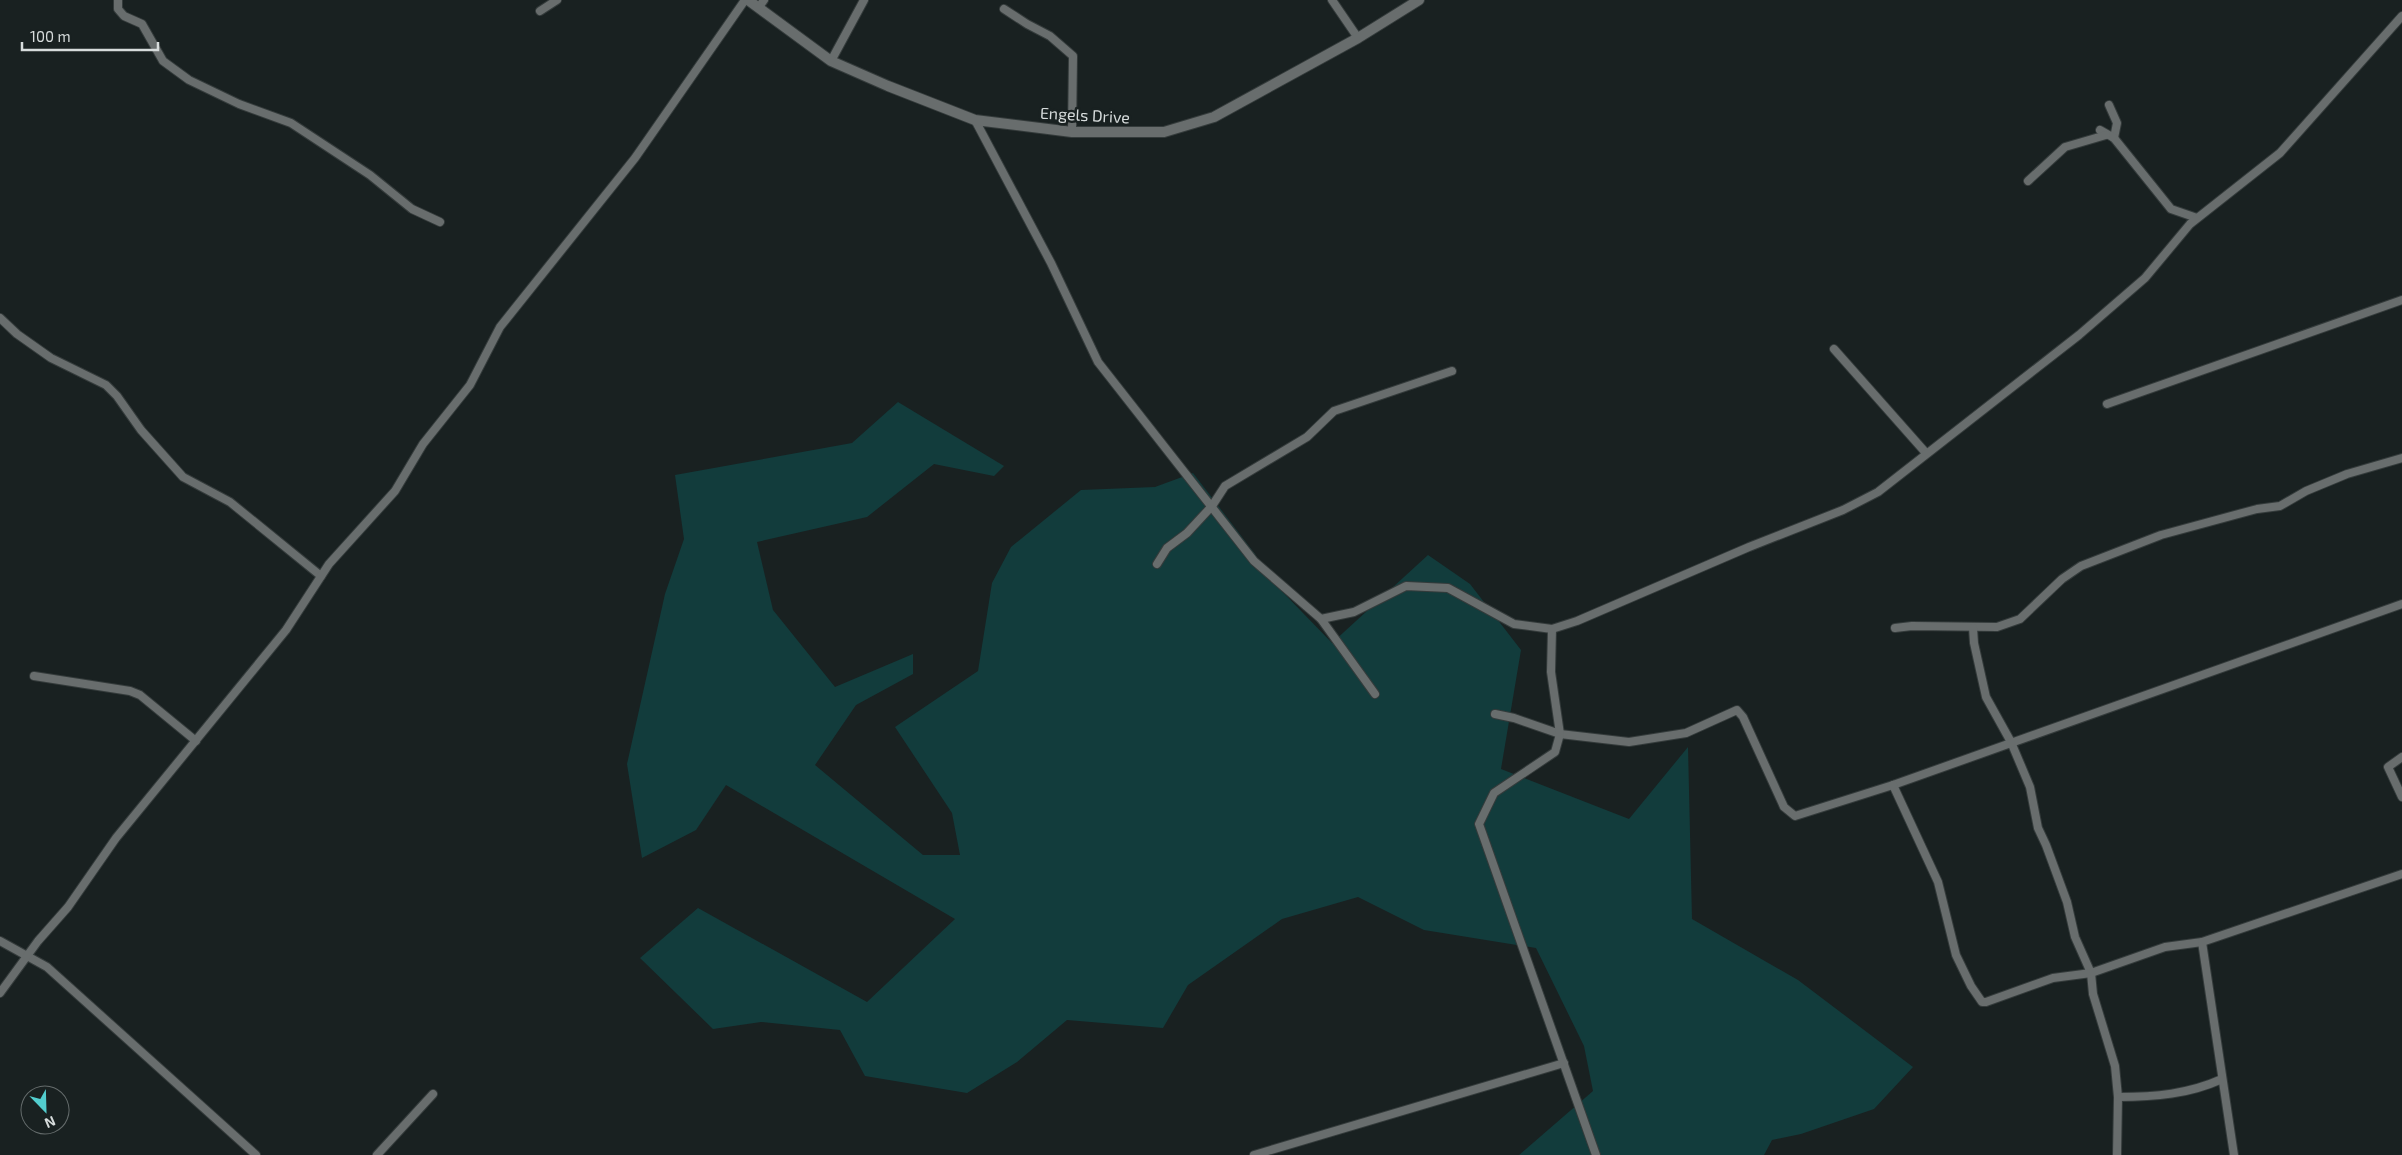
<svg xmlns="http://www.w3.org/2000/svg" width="2402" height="1155" font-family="'Exo 2',sans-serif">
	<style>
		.green { fill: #123c3c }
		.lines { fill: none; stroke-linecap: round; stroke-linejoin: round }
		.minor-casing { stroke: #343b3b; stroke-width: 10 }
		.tertiary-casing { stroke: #343b3b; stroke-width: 12 }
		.minor { stroke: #686d6d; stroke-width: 8 }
		.tertiary { stroke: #686d6d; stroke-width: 10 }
		.labels { text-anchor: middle; stroke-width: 5; stroke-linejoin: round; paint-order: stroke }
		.street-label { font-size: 16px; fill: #d7dcdc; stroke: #192121 }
	</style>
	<rect width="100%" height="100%" fill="#192121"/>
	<path class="green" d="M898,402L1004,466L994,476L934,464L867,517L757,542L773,610L835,687L913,654V674L856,705L815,765L923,855H960L952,813L895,727L978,671L992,583L1011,547L1081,490L1155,487L1193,473L1255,554L1271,580L1332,643L1428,555L1470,584L1521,650L1501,769L1629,819L1688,747L1692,919L1798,980L1913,1067L1874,1109L1801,1134L1772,1140L1764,1155H1519L1593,1091L1584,1046L1536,948L1424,930L1358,897L1282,919L1188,985L1163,1028L1067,1020L1017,1062L967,1093L865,1076L840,1030L761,1022L713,1029L640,958L698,908L867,1002L955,919L726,785L696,830L642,858L627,764L665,594L684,539L675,475L852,443Z"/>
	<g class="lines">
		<defs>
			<g id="minor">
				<path d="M118,0V9L124,16L142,24L163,61L189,80L239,104L291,123L370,175L412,209L440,222"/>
				<path d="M1332,0L1358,38"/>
				<path d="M759,7L764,0"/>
				<path d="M1004,9L1027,24L1050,36L1073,56L1072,132"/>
				<path d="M540,11L557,0"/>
				<path d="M831,61L864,0"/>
				<path d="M2109,105L2117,123L2114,138"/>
				<path d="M975,120L1051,263L1098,362L1254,561L1321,619L1354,612L1406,586L1448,588L1514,624L1552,629"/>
				<path d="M2100,130L2114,138L2171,209L2197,218"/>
				<path d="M2028,181L2065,147L2106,135"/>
				<path d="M0,318L17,334L51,358L106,385L117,396L141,430L183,477L230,502L321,576"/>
				<path d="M1834,349L1926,453"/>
				<path d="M2107,404L2402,300"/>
				<path d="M1157,564L1167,548L1187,533L1212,506L1225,486L1307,437L1334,411L1452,371"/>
				<path d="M1321,619L1375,694"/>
				<path d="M1895,628L1912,626L1997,627L2020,619L2062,579L2081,566L2161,535L2257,509L2280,506L2306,491L2347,474L2402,458"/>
				<path d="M1973,628L1974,643L1986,697L2011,742L2030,787L2038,828L2046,845L2067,902L2075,937L2091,973L2093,994L2115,1066L2118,1097L2117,1155"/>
				<path d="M34,676L130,691L140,695L196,741"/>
				<path d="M1495,714L1514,718L1560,734L1629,742L1686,733L1737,710L1743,717L1784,807L1795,816L1893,785L2402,604"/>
				<path d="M2402,757L2388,767L2402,797"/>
				<path d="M1893,785L1938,882L1956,955L1971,986L1982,1002H1986L2053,978L2091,973L2165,947L2202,942"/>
				<path d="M0,941L47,967L256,1155"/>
				<path d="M0,993L38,941L68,907L116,838L286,630L329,564L395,491L423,444L470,385L500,327L635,158L745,0"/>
				<path d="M2118,1097C2155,1097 2189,1094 2222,1079"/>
				<path d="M377,1155L433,1094"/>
				<path d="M1254,1155L1564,1063"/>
				<path d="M1596,1155L1479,824L1494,793L1555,752L1560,734L1551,672L1552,629L1577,621L1749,547L1843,510L1878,492L2079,335L2145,278L2190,224L2280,153L2402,16"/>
				<path d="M2234,1155L2202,942L2402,874"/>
			</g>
			<path id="tertiary" d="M748,0L831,61L888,86L975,120L1072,132H1164L1214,117L1358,38L1419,0"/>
		</defs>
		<use href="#minor" class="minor-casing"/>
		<use href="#tertiary" class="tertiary-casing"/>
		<use href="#minor" class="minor"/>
		<use href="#tertiary" class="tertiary"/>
	</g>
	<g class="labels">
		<g class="street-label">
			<text transform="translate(1085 115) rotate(3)" y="6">Engels Drive</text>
		</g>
	</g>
	<g transform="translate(45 1110) rotate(157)"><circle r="24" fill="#192121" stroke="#656c6c"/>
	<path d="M0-4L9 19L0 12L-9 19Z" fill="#52cdce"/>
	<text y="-8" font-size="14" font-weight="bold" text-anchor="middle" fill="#d7dcdc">N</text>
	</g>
	<path d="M22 42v8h136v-8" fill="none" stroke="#d7dcdc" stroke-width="2.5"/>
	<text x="30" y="42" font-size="15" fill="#d7dcdc" stroke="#192121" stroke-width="4" paint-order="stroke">100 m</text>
</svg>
